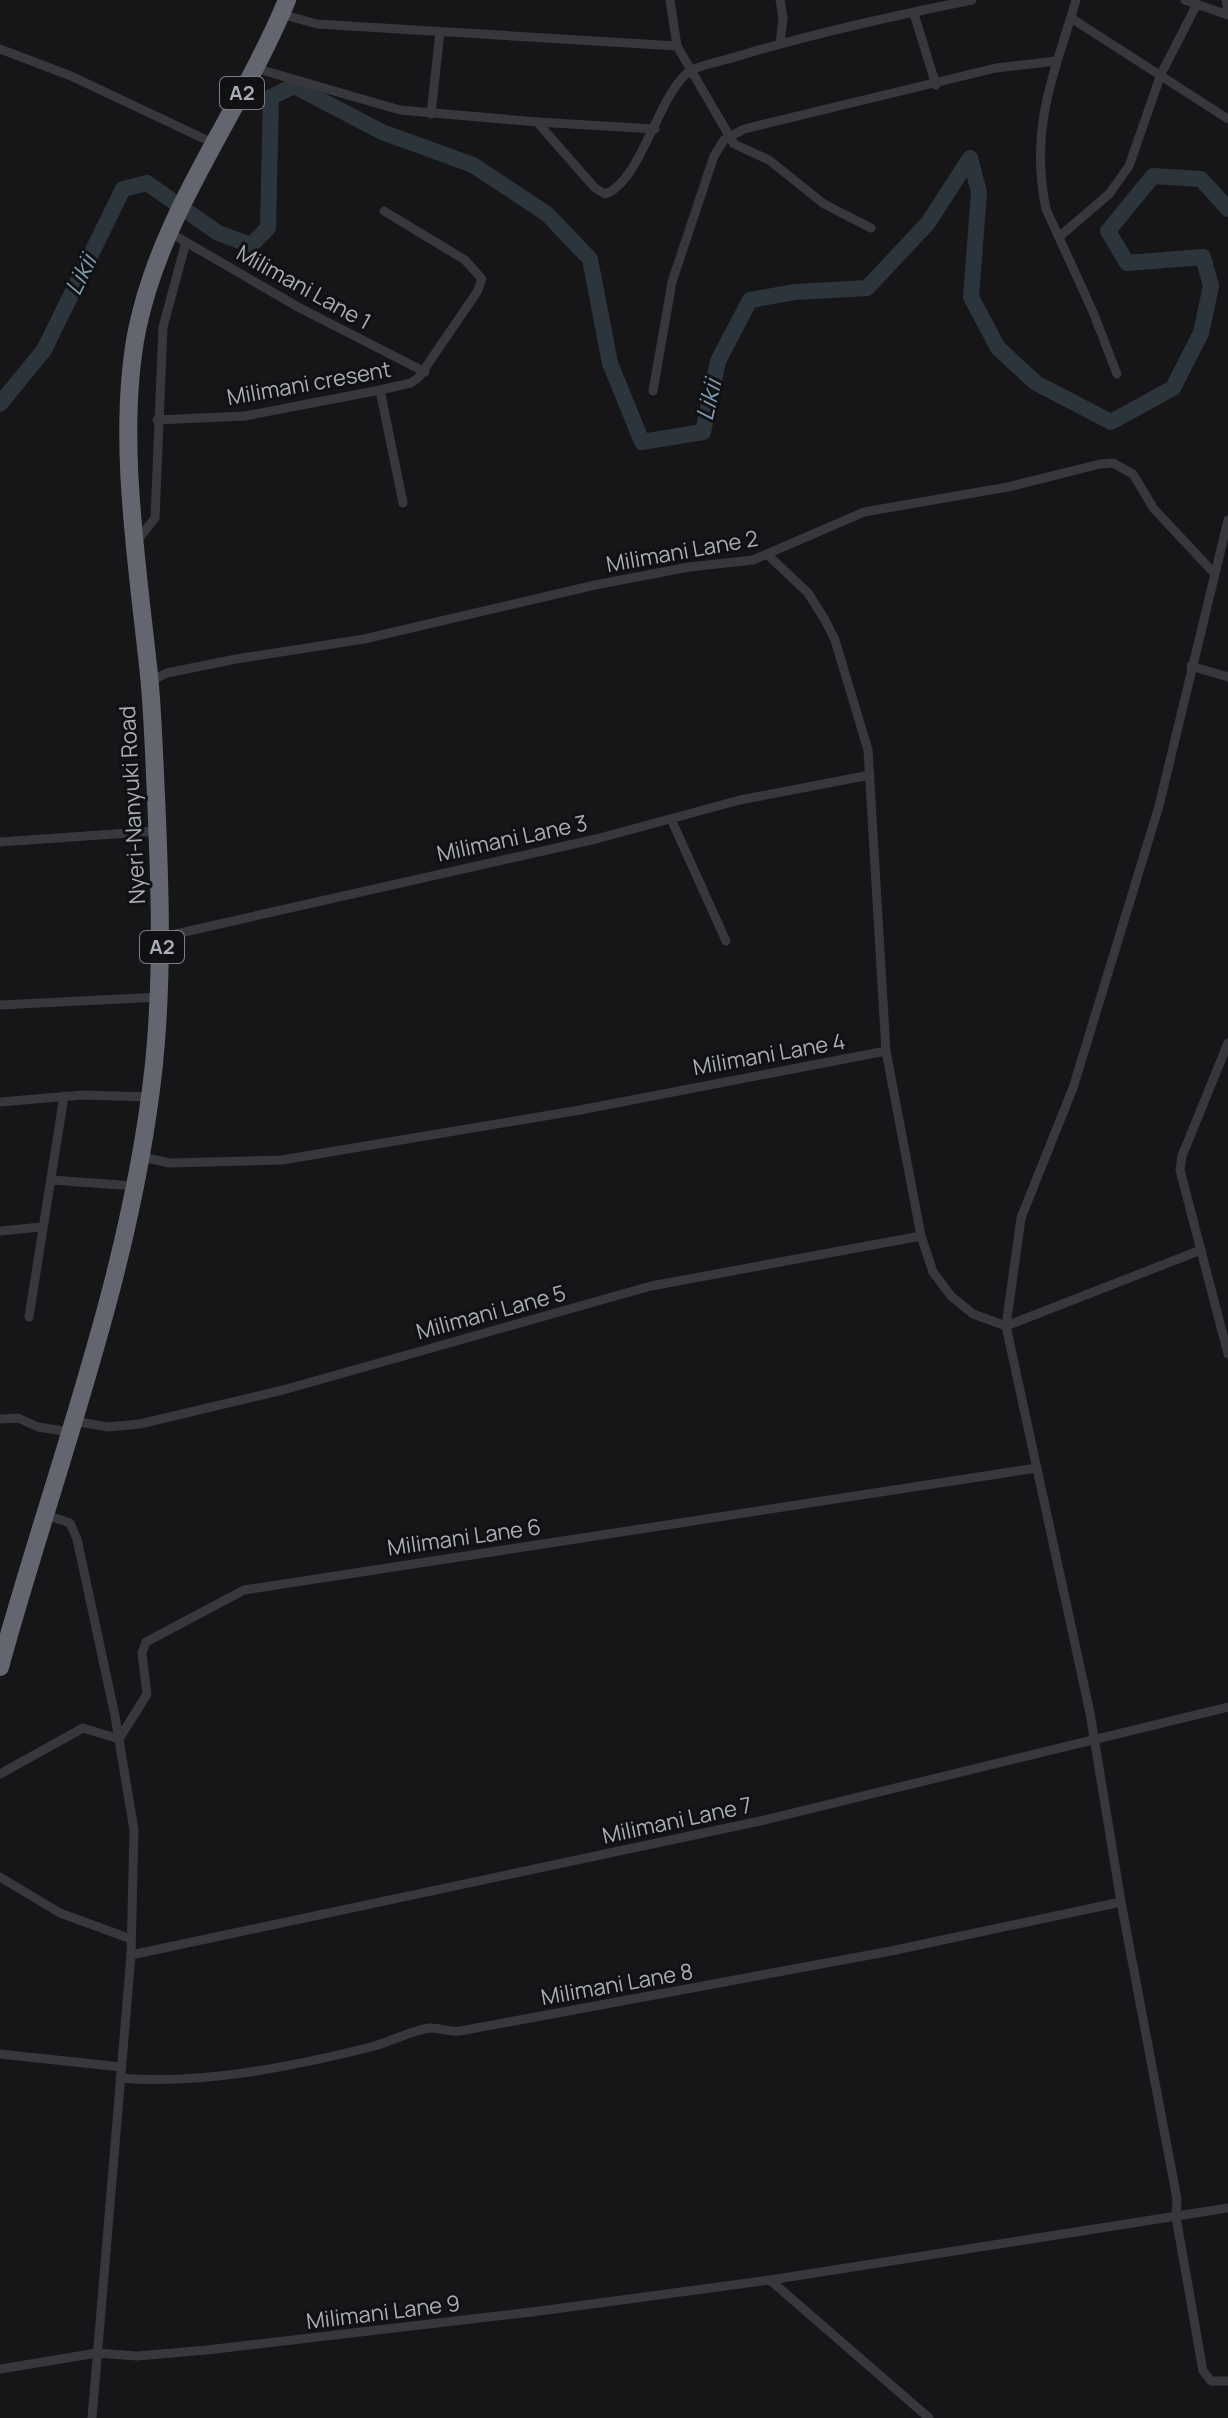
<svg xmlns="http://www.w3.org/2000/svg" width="1228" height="2418" font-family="Manrope,sans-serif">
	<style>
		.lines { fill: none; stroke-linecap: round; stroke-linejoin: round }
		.river { stroke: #2c353c; stroke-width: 16 }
		.street { stroke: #37383d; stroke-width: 9 }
		.highway { stroke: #63666e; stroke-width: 18 }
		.labels { text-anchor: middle; stroke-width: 6; stroke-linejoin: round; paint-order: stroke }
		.shield { fill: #111113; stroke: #7b7e86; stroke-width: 2 }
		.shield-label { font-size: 20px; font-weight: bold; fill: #a8adb8 }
		.street-label { font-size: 22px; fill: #a8adb8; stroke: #111113 }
		.water-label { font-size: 24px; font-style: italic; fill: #7f9bb3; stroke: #111113 }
	</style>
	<rect width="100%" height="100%" fill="#161618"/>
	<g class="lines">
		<path class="river" d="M0,404L44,350L123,189L147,183L218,233L251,245L268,228L271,97L294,86L382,132L473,165L547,214L590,259L610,363L642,442L703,432L718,361L750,300L795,292L867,288L928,223L970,158L979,192L971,297L998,348L1036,383L1111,422L1173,388L1201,333L1211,286L1203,257L1127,263L1108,231L1153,176L1201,179L1228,209"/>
		<g class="street">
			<path d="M670,0L677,46L734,144L769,160L824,204L871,228"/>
			<path d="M1076,0C1054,76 1029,127 1046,209L1093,312L1117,374"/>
			<path d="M1185,0L1228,15"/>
			<path d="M1226,0L1228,12"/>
			<path d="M281,14L317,24L677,46"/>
			<path d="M914,14L936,85"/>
			<path d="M1071,18L1228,119"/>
			<path d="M780,44L783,18L780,0"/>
			<path d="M0,49L71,76L215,144"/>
			<path d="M255,68L400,110L537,122L595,188L605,194C642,182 660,87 692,70C707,63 728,60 745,54C819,32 897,15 972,0"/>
			<path d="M431,114L440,32"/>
			<path d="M537,122L655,129"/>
			<path d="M167,231L298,307L425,372"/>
			<path d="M1059,237L1109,194L1129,166L1161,74L1196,6"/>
			<path d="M380,390L403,503"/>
			<path d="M653,391L672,282L714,156L724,140L744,129L996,68L1056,61"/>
			<path d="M157,420L245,416L380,390L411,383L419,377L477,292L482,279L465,260L384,211"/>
			<path d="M1228,520L1159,806L1073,1088L1021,1218L1006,1326L1090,1713L1121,1902L1177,2199L1176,2217L1203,2371L1211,2381H1228"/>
			<path d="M136,542L155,518L163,327L186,242"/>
			<path d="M1191,666L1228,677"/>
			<path d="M150,681L167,673L236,659L364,639L595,585L689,567L753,560L864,512L1008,487L1100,464L1113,463L1133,474L1154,509L1214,573"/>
			<path d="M671,819L726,941"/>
			<path d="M0,842L157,831"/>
			<path d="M162,937L596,839L740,800L870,775"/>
			<path d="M0,1005L160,997"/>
			<path d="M1228,1043L1182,1156L1180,1170L1228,1354"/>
			<path d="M886,1051L921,1236L933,1272L951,1296L973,1314L1006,1326L1201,1250"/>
			<path d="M0,1102L83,1095L149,1097"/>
			<path d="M142,1157L170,1163L282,1160L580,1110L886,1051L868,750L835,640L825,620L808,593L769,556"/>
			<path d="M51,1180L135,1186"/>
			<path d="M0,1231L41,1227"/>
			<path d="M29,1317L64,1096"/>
			<path d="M0,1419L18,1418L38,1427L70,1432"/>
			<path d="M74,1421L108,1427L140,1424L283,1390L651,1286L921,1236"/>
			<path d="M46,1515L70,1523L77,1539L115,1716L134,1830L131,1955L92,2418"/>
			<path d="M0,1774L83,1728L119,1739L147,1694L142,1653L146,1642L244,1590L1037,1468"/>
			<path d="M0,1877L60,1913L131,1939"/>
			<path d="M131,1955L760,1821L1228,1707"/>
			<path d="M0,2054L121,2067"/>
			<path d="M120,2078C202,2085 290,2067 371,2047C390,2042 410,2031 429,2028C440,2027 449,2033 460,2031L891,1951L1121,1902"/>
			<path d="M770,2280L929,2418"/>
			<path d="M0,2369L97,2353L137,2356L207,2350L532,2312L770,2280L1228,2208"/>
		</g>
		<path class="highway" d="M0,1667C55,1467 132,1272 154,1064C163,974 160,886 156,796C154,756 153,715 149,675C138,568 116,436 137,330C162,209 241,112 287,0"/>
	</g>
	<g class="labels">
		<g class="shield">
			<rect x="220" y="77" width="44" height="32" rx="6"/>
			<rect x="140" y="931" width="44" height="32" rx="6"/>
		</g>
		<g class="shield-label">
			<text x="242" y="100">A2</text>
			<text x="162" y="954">A2</text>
		</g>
		<g class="street-label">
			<text transform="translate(304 287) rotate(29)" y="8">Milimani Lane 1</text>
			<text transform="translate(309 383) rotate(-10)" y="8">Milimani cresent</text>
			<text transform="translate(682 551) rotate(-10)" y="8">Milimani Lane 2</text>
			<text transform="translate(132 805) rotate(-93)" y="8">Nyeri-Nanyuki Road</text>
			<text transform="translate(512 838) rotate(-12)" y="8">Milimani Lane 3</text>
			<text transform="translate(769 1054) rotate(-10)" y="8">Milimani Lane 4</text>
			<text transform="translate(491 1312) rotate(-15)" y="8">Milimani Lane 5</text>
			<text transform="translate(464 1537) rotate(-8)" y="8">Milimani Lane 6</text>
			<text transform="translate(677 1820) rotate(-12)" y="8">Milimani Lane 7</text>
			<text transform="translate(617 1984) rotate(-10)" y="8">Milimani Lane 8</text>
			<text transform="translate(383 2312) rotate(-7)" y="8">Milimani Lane 9</text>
		</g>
		<g class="water-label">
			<text transform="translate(81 275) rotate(-64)" y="8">Likii</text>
			<text transform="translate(709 400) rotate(-77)" y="8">Likii</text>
		</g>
	</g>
</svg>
